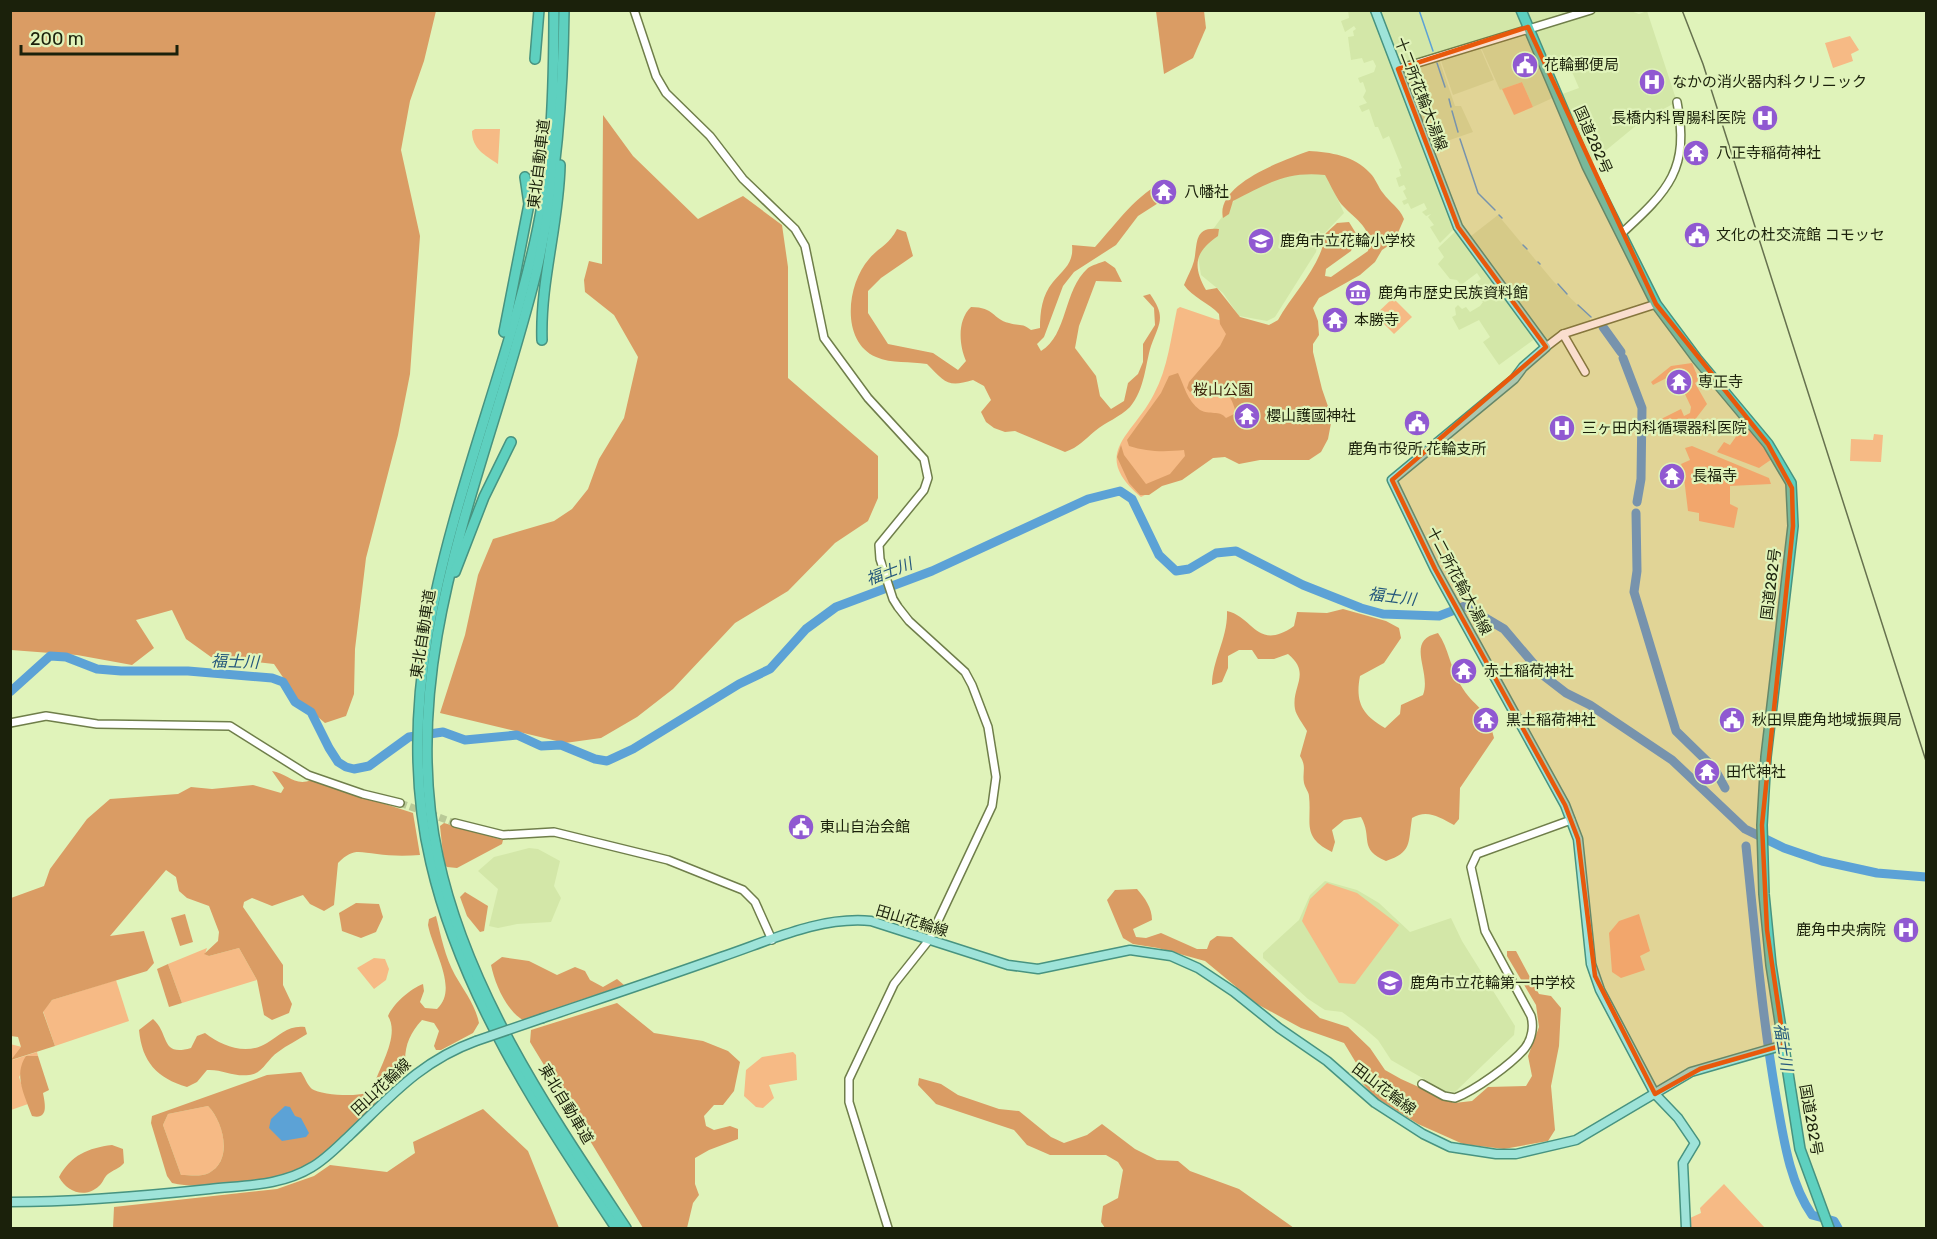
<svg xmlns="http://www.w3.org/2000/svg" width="1937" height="1239" font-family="Rubik,'Noto Sans JP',sans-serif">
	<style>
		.built { fill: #d3e7a8; fill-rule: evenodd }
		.green { fill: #f6ba85 }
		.forest { fill: #da9c64; fill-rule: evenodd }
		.water { fill: #5ca2d6 }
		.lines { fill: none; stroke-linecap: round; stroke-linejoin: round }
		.stream { stroke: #5ca2d6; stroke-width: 1.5 }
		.river { stroke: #5ca2d6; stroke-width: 9 }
		.minor-tunnel { stroke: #b9c997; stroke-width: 7; stroke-dasharray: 7 3.5; stroke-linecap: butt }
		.minor-casing { stroke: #6f7e4a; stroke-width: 10 }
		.major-casing { stroke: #479380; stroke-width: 11 }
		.highway-casing { stroke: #479380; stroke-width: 12 }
		.minor { stroke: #fff; stroke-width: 7 }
		.major { stroke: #9ee3d9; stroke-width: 8 }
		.highway { stroke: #5ed0bf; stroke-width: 9 }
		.rail { stroke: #66714e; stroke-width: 1.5 }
		.major-bridge-casing { stroke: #479380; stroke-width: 11; stroke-linecap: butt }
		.major-bridge { stroke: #9ee3d9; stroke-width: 8 }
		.marked { fill: #e8590c; fill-opacity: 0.2; stroke: #e8590c; stroke-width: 4.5; stroke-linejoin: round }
		.labels { text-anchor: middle; stroke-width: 4.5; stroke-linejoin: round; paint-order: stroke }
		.poi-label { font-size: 15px; fill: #1b210b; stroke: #e0f3ba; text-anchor: start }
		.street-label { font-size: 15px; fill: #1b210b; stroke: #e0f3ba }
		.park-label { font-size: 15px; fill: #3d240b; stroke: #e0f3ba }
		.water-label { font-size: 16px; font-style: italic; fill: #25587c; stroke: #e0f3ba }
	</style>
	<rect width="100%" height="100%" fill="#e0f3ba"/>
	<g class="built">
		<path d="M1348,10H1628L1639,14L1647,11L1677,102L1644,119L1587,166L1557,96L1533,107L1522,82L1500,90L1479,43L1438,56L1455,106H1461L1473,132L1427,148L1455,228L1440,243L1430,227L1434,225L1428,217L1431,214L1426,216L1422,212L1427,209L1424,203L1411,209L1408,203L1404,205L1402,201L1407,199L1403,191L1406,189L1404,185L1399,187L1396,178L1401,176L1399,169L1402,168L1389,136L1383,139L1378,127H1375L1369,109L1362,112L1359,106L1367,103L1363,97L1366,91L1363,82L1360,83L1358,78L1374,72L1376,66L1373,60L1364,63L1362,58L1351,60L1348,37L1354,36L1353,31L1356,29L1354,26L1345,32L1341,21L1349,18ZM1566,58L1579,88L1557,96L1546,68Z"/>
		<path d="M1479,45L1494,80L1453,95L1440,58Z"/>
		<path d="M1302,163L1322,165L1344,213L1319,239L1316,252L1275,317L1267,321L1239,316L1223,293L1201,275L1197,251L1236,198Z"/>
		<path d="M1498,215L1554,282L1590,317V321L1550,339L1541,337L1470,241L1471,236Z"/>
		<path d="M1457,230L1536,338L1499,365L1483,342L1490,337L1479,320L1459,330L1452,317L1456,315L1455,308L1458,305L1462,309L1466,307L1470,312L1480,306L1483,302L1476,297L1489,288L1487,285L1475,294L1470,287L1481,279L1477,273L1461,285L1457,280L1450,279L1438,264L1444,257L1438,248Z"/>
		<path d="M529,848L538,849L560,861L554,886L561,898L551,922L517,924L498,928L489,926L498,889L478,871L494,857Z"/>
		<path d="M1325,881L1357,890L1379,903L1410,932L1451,918L1462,941L1515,1026L1514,1035L1455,1092L1445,1091L1391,1060L1378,1040L1364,1028L1342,1012L1325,1010L1308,999L1263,958V953L1299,920L1310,895Z"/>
	</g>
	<g class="green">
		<path d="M1850,36L1859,50L1851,54L1853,61L1833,68L1825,43Z"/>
		<path d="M1522,82L1533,107L1514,115L1502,89Z"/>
		<path d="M475,129H500L498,164C485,155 472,149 472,131Z"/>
		<path d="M1393,298L1412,317L1394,334L1375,315Z"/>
		<path d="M1180,307L1215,319L1305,341C1256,397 1210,464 1141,497C1089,453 1133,436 1154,394C1168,368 1171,337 1177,309Z"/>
		<path d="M1692,363L1699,380L1695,383L1707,404L1684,434L1661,419L1681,409L1684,416L1690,413L1691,407L1684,392L1692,388L1684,369L1653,385L1651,382L1671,366Z"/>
		<path d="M1745,424L1772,459L1759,468L1717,452L1724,442L1730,445Z"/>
		<path d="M1874,434L1883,435L1881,462L1850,461L1851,439L1873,440Z"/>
		<path d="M1692,446L1769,478L1771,484L1730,486V504L1738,508L1734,528L1699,521V513L1688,511L1684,478L1686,477L1681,464L1690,460L1685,448Z"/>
		<path d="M1327,883L1357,893L1399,925L1355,984L1339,983L1302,921L1310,899Z"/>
		<path d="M1639,914L1650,951L1640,956L1645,970L1621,978L1612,972L1609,933L1619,921Z"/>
		<path d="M207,948L205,954L209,956L239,948L257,980L182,1003L168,964Z"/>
		<path d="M374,958L385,959L389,969L386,980L374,989L357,968Z"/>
		<path d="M116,980L129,1021L55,1046L43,1011L52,1000Z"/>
		<path d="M10,1044L22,1047L12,1060L37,1052L38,1056L31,1057L19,1077L28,1104L11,1110Z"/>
		<path d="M793,1052L796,1055L797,1080L769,1085L774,1098L763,1108L756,1107L744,1096L746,1070L762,1057Z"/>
		<path d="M208,1106C223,1121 234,1160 209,1173C201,1177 190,1175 181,1175L163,1125L168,1114Z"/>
		<path d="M1724,1184L1765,1228H1691L1690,1218L1701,1213L1700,1208Z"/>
	</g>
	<g class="forest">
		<path d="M11,10L436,11L424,61L410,101L401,150L420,236L410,374L398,435L366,558L355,649L354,694L346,716L325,723L299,701L274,664L211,657L186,639L172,610L136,620L154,648L132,665L77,655L11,650Z"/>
		<path d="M1156,11H1204L1206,28L1193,58L1164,74Z"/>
		<path d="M603,115L633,156L698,219L743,196L782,225L788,267V378L878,456V498L868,521L835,543L788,591L735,623L673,689L637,717L601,738L565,743L440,713L465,635L478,575L493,539L554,521L572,509L588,489L599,459L624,418L638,357L614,315L585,292L584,280L589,261L602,264Z"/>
		<path d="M1309,151C1330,152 1355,156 1370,173C1376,179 1378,187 1383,193C1390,203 1399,207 1404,219L1394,242L1382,250L1375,262L1360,275L1319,298L1313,308L1318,321L1319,335L1313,344V352L1322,389L1332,418L1328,439L1321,452L1309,460H1260L1239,464L1225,457L1213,458L1182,480L1162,486L1149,495H1140L1129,483L1117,457L1121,445L1124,455L1146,484L1170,474L1185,456L1184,450C1164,452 1148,452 1129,446L1127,440L1161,393L1169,376L1178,373C1184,385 1187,401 1200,410C1209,415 1220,410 1226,418L1236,413C1232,396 1224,386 1207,382L1190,392L1187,388L1189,382L1220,346L1226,334L1220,324L1219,314C1209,303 1192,297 1184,285C1187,277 1192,269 1194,261C1198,244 1193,226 1219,229L1218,236C1195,252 1192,265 1206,290L1217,288L1240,317L1269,325L1278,320C1293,293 1323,264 1325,234L1337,223L1349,222L1357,235L1351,251L1326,269L1325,276L1331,277L1368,251C1374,225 1352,219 1339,201C1334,193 1330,184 1325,175C1286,171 1267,184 1233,201L1229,214L1223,218C1215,184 1284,160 1309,151Z"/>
		<path d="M1167,180L1172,188L1163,200L1138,216L1116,245L1074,272L1063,286L1044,337L1037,344L1041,351C1068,335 1063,290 1088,268C1092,265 1100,263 1105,261L1115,268L1122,282L1096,281L1079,326L1075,348L1096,376L1100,396L1111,409L1124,401L1128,383L1138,374L1143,362V344L1155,325L1154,308L1143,296L1150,294C1166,317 1160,322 1151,346C1145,365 1145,389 1130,407C1120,417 1106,422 1095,431C1084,440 1079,447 1065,452L1015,431L1005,432L994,428L986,422L981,412L991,400L984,386L973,380C947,388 945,382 927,364C910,361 892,364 876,357C840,341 847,284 869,259C879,247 889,245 897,229L906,232L913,256L881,278L868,291V313L888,344L933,353L958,370L966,361C959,345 957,320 971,307C995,307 992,319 1009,323C1019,326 1023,323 1031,330L1040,328C1040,312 1042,295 1053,282C1064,269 1074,263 1072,245L1095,247C1117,223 1136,194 1167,180Z"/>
		<path d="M1343,609L1386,621L1399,628L1401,638L1384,663L1360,676C1355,702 1362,715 1385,728L1400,714L1401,705L1423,695C1432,671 1404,641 1438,633C1449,649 1450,667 1460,684C1475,710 1486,704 1494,738L1460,788L1459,819L1454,825C1439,817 1427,809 1412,818C1408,844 1412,852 1386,861C1358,849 1373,838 1361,817L1344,820L1332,830L1335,842L1332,852C1301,837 1312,823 1309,796C1309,792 1305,788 1304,783C1302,772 1307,767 1300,756L1307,731C1303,724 1296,715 1295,709C1291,686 1312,674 1288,654L1274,659H1258L1252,650H1239L1228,656V668L1222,682L1212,685C1212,660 1228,638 1227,611C1254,617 1257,652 1294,626L1297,612L1327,613Z"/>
		<path d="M272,771C287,773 295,787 311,780L413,813L420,855C406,856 390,856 377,854C358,852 353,848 338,863L334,905L324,911L310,904L303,895L272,906L252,898L244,902L243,907L283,965V985L292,1004L289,1013L272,1020L264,1015L257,980L239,948L209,956L204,954L218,941L219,932L209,906L187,898L179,891L176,877L166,870L110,936L144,931L154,963L147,971L52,1000L43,1012L55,1046L11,1060L21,1047L18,1037L11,1036V898L44,886L50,869L87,819L110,799L178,794L191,787L212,789L253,785L281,793L284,788Z"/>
		<path d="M444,823L503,840L502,844L457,868L447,867L444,864L440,826Z"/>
		<path d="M1137,889C1145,898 1152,908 1152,920L1133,929L1136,937L1146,938L1161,933L1197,949H1207L1210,941L1217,936L1232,937L1320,1018L1348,1027L1370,1048L1385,1070L1401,1079L1454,1103L1472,1101L1488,1087L1526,1086L1532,1076L1528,1056L1539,1027L1536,1005L1507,956V951H1516L1539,994L1551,996L1561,1008L1559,1046L1551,1086L1555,1130L1548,1141L1504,1149L1463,1144L1418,1124L1375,1097L1362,1083L1361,1071L1344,1043L1301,1028L1257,1004L1205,961L1158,948L1133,944L1123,938L1107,900L1115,890Z"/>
		<path d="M465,892L488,906L484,931L480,932L467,916L460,897Z"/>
		<path d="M356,903L379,904L383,917L376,932L361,938L342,931L339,913Z"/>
		<path d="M185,914L193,942L180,946L171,918Z"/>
		<path d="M436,916C441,936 445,957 455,975C464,991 475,1004 479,1023L473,1033L441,1050H436L434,1046L439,1031L434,1023L422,1020C408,1035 403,1050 406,1070L385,1094L374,1085C380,1066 400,1035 388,1016C394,1003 410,989 423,984L424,991L420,1002L425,1008L437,1009C459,989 433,951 428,925L429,919Z"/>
		<path d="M502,957L529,961L557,975L575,967L585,971L590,980L603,987L617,979L624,985L523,1020C506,1010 495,984 491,965Z"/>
		<path d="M168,964L182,1003L169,1007L157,969Z"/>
		<path d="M617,1003L654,1033L703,1041L728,1051L740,1062L734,1091L723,1105H714L704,1116L706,1126L714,1130L730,1126L738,1129V1139L709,1150L695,1158V1184L699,1195L693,1203L687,1228H643L530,1042L531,1030Z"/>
		<path d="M153,1019C170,1034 160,1057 191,1048L197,1036L205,1033C222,1046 246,1056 267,1043C280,1035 288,1025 305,1027L307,1034C298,1040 287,1045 278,1052C267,1059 263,1074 249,1075C233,1077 222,1069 207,1070L197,1082L187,1087C157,1078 142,1062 139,1030Z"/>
		<path d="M26,1056H38L49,1090L43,1093C45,1104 49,1120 32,1116C25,1096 13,1075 26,1056Z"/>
		<path d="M301,1072C305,1077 307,1085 312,1089C320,1095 356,1097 365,1093L376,1103C348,1131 319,1169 278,1178C263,1181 247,1182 232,1183C212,1185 192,1188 172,1183L167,1176L151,1123L152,1116L267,1075ZM208,1106C223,1121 234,1160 209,1173C201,1177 190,1175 181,1175L163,1125L168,1114Z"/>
		<path d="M919,1078L941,1084L958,1095L999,1109L1019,1111L1051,1137L1064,1143L1087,1135L1102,1124L1135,1149L1157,1160L1178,1161L1190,1171L1239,1189L1294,1228H1105L1101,1222L1103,1206L1118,1198L1123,1170L1118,1162L1106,1155H1050L1027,1145L1014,1130L936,1104L918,1085Z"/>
		<path d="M483,1109L528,1151L559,1228H113L114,1207L277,1189L314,1176L330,1165L387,1172L415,1153L413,1142Z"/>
		<path d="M112,1145L123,1149L124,1163C119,1169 113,1170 108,1174C104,1177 103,1183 99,1186C85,1199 67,1192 59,1177C71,1155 88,1148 112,1145Z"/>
	</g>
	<path class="water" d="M285,1106L290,1107L295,1116L301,1118L309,1133L306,1137L282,1141L269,1128L271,1119Z"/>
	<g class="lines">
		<g class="stream">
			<path d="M1419,10L1433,51"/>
			<path d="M1437,63L1445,87"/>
			<path d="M1449,99L1451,107"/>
			<path d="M1452,111L1458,132"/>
			<path d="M1460,139L1478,193L1495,210"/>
			<path d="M1499,215L1502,218"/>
			<path d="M1523,245L1527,249"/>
			<path d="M1538,262L1540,264"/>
			<path d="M1558,284L1567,294"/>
			<path d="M1578,305L1591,317"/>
		</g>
		<g class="river">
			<path d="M1603,327L1621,352"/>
			<path d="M1623,358L1642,408L1641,479L1637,502"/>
			<path d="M1636,513L1637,571L1634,592L1676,731L1714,768L1725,788"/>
			<path d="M10,692L50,656L66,657L97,669L121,671H188L272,678L283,682L295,702L311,712L329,748L338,762L346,767L354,769L369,766L409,737L443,732L465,740L517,735L541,746L561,745L595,759L607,761L633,749L739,684L770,669L806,629L836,607L932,571L1088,499L1120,491L1132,499L1159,555L1176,571L1189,569L1216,553L1236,551L1303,585L1361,608L1383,614L1439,616L1465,606L1504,629L1544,676L1566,693L1590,705L1672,760L1745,829L1784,848L1822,861L1877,873L1926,877"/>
			<path d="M1746,846C1755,932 1762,1017 1777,1102C1784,1141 1790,1183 1812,1215L1834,1221L1838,1228"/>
		</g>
		<path class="minor-tunnel" d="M400,803L455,823"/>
		<defs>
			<g id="minor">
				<path d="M634,10L656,76L666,93L710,136L743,179L795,229L805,246L824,338L868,398L924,459L928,478L924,490L879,545L880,559L893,599L898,607L909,621L965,672L972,685L988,727L996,777L992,806L929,940L894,984L849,1079V1102L888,1228"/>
				<path d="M1398,69L1591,10"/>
				<path d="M1621,234C1669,190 1690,169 1677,102"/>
				<path d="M1563,334L1656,304"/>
				<path d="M1546,347L1563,334L1585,372"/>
				<path d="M10,723L46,716L97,724L230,726L308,775L363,794L400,803"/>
				<path d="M455,823L503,835L554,832L668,860L743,890L755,902L772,940"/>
				<path d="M1422,1084L1444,1096L1455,1098C1474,1091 1512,1064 1525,1048C1532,1039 1534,1026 1531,1016L1485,931L1471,867L1477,854L1571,820"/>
			</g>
			<g id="major">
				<path d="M1375,10L1458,227L1546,347L1523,367L1514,379L1392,480L1435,569L1565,805L1578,839L1591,964L1600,990L1655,1094L1678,1118L1695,1143L1683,1163L1686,1228"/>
				<path d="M543,1018C602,998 662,978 721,957C769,941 820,916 871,921L1008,965L1038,969L1130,950L1171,956L1198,968L1234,992L1279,1028L1327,1061L1375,1103L1423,1134L1450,1147L1496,1154H1516L1576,1140L1691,1072L1784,1045"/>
				<path d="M10,1202C78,1202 144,1196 210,1189C245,1185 281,1186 312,1167C326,1159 338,1146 350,1135C391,1096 421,1061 476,1041"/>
			</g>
			<g id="highway">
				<path d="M554,10C554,87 552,166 535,241C489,446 380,648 431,863C462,997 541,1115 616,1228"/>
				<path d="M564,10C563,99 556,186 536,273C489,465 394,655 438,857C467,993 551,1115 626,1228"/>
				<path d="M1521,10L1587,166L1656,304L1697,359L1768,444L1791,483L1793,526L1766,757L1762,825L1764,894L1771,965L1800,1149L1829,1228"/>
				<path d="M535,59L539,10"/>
				<path d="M504,332L529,204L525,177"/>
				<path d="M542,340C540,281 559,223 560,165"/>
				<path d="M455,572L484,497L511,442"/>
			</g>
		</defs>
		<use href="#minor" class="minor-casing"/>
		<use href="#major" class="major-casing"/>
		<use href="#highway" class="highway-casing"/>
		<use href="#minor" class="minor"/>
		<use href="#major" class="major"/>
		<use href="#highway" class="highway"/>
		<path class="rail" d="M1682,10L1703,64L1926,761"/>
		<defs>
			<path id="major-bridge" d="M476,1041L543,1018"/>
		</defs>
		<use href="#major-bridge" class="major-bridge-casing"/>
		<use href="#major-bridge" class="major-bridge"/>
	</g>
	<path class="marked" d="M1528,27L1656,304L1768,444L1792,488L1793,526L1762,825L1767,930L1784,1045L1700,1069L1655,1094L1595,976L1578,839L1565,805L1435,569L1392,480L1546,347L1458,227L1398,69Z"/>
	<defs>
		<symbol id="civic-disc" viewBox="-11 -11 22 22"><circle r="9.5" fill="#9059d1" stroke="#e0f3ba"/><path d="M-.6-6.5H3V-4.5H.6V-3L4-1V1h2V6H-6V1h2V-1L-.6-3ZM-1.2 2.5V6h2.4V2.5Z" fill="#fff"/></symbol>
		<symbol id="hospital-disc" viewBox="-11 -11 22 22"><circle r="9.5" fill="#9059d1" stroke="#e0f3ba"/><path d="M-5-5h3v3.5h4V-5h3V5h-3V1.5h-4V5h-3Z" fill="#fff"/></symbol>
		<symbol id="temple-disc" viewBox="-11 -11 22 22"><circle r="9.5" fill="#9059d1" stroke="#e0f3ba"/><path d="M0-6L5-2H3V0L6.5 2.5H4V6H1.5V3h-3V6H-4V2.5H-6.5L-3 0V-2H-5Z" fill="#fff"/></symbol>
		<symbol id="school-disc" viewBox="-11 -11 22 22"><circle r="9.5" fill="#9059d1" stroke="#e0f3ba"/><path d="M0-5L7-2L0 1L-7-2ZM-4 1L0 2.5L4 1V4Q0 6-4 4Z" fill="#fff"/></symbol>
		<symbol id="museum-disc" viewBox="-11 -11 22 22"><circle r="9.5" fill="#9059d1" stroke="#e0f3ba"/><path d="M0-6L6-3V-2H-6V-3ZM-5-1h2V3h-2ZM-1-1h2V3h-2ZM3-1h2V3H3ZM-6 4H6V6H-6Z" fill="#fff"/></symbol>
	</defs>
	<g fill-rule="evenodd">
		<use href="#civic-disc" x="1510" y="50" width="30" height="30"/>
		<use href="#hospital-disc" x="1637" y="67" width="30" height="30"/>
		<use href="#hospital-disc" x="1750" y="103" width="30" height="30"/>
		<use href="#temple-disc" x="1681" y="138" width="30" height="30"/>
		<use href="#temple-disc" x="1149" y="177" width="30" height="30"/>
		<use href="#civic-disc" x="1682" y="220" width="30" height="30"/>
		<use href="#school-disc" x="1246" y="226" width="30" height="30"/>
		<use href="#museum-disc" x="1343" y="278" width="30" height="30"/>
		<use href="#temple-disc" x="1320" y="305" width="30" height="30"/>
		<use href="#temple-disc" x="1664" y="367" width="30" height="30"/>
		<use href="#temple-disc" x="1232" y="401" width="30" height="30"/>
		<use href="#civic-disc" x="1402" y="408" width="30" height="30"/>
		<use href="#hospital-disc" x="1547" y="413" width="30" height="30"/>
		<use href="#temple-disc" x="1657" y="461" width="30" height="30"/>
		<use href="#temple-disc" x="1449" y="656" width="30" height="30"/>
		<use href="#temple-disc" x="1471" y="705" width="30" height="30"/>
		<use href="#civic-disc" x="1717" y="705" width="30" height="30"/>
		<use href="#temple-disc" x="1692" y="757" width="30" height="30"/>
		<use href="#civic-disc" x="786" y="812" width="30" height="30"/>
		<use href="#hospital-disc" x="1891" y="915" width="30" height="30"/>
		<use href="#school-disc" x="1375" y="968" width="30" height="30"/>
	</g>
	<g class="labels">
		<g class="poi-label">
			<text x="1544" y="70">花輪郵便局</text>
			<text x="1672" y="87">なかの消火器内科クリニック</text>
			<text x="1746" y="123" text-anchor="end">長橋内科胃腸科医院</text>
			<text x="1716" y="158">八正寺稲荷神社</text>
			<text x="1184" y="197">八幡社</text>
			<text x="1716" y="240">文化の杜交流館 コモッセ</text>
			<text x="1280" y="246">鹿角市立花輪小学校</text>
			<text x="1378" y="298">鹿角市歴史民族資料館</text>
			<text x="1354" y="325">本勝寺</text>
			<text x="1698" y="387">専正寺</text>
			<text x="1266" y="421">櫻山護國神社</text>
			<text x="1582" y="433">三ヶ田内科循環器科医院</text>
			<text x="1417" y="454" text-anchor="middle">鹿角市役所 花輪支所</text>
			<text x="1692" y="481">長福寺</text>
			<text x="1484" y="676">赤土稲荷神社</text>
			<text x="1506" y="725">黒土稲荷神社</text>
			<text x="1752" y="725">秋田県鹿角地域振興局</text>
			<text x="1726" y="777">田代神社</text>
			<text x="820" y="832">東山自治会館</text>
			<text x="1886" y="935" text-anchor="end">鹿角中央病院</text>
			<text x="1410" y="988">鹿角市立花輪第一中学校</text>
		</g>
		<g class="street-label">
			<text transform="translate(1421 94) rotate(69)" y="5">十二所花輪大湯線</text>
			<text transform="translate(1593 140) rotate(66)" y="5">国道282号</text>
			<text transform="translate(539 164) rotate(-83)" y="5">東北自動車道</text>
			<text transform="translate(1459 581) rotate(62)" y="5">十二所花輪大湯線</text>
			<text transform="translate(1771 584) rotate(-83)" y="5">国道282号</text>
			<text transform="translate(423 634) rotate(-81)" y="5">東北自動車道</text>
			<text transform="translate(912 921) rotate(17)" y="5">田山花輪線</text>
			<text transform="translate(381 1087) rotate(-43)" y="5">田山花輪線</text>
			<text transform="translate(1384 1089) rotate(37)" y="5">田山花輪線</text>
			<text transform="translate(566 1104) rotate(59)" y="5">東北自動車道</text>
			<text transform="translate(1811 1120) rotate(80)" y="5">国道282号</text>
		</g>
		<g class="park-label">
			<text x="1223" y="395">桜山公園</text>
		</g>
		<g class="water-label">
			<text transform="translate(889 571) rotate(-21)" y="6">福士川</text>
			<text transform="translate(1392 596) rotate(7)" y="6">福士川</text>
			<text transform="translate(235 661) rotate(2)" y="6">福士川</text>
			<text transform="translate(1784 1047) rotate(81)" y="6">福士川</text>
		</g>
	</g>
	<rect width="1937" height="1239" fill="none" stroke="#1b210b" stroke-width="24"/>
	<path d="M21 45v9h156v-9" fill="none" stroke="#1b210b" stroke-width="3"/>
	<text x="30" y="45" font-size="18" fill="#1b210b" stroke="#e0f3ba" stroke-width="4.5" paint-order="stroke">200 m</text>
</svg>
